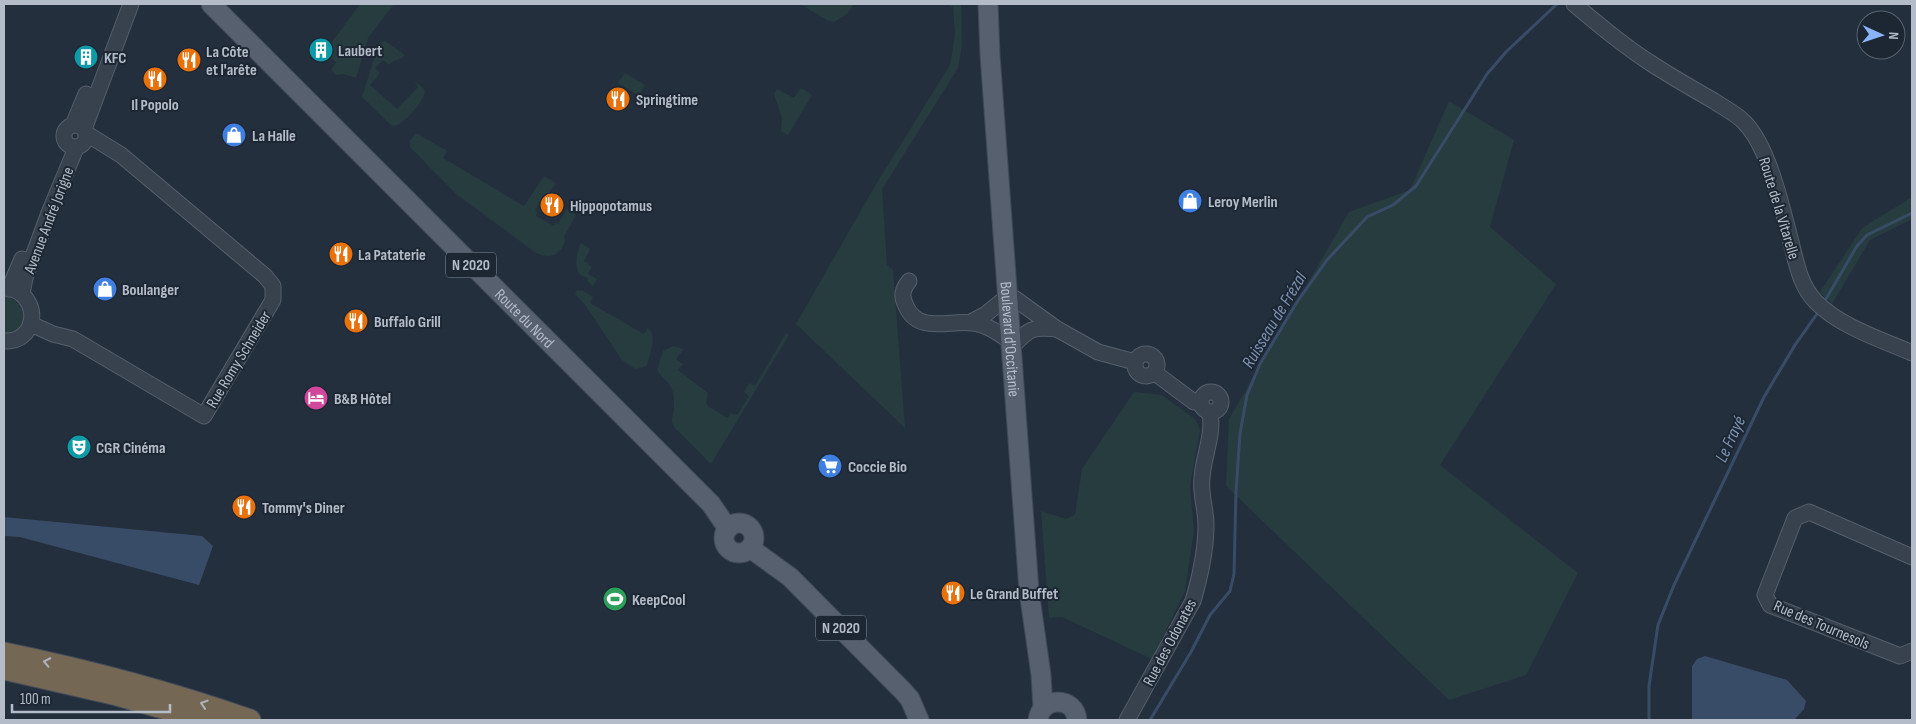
<svg xmlns="http://www.w3.org/2000/svg" width="1916" height="724" font-family="'Sofia Sans Condensed',sans-serif">
	<style>
		.green { fill: #263c3f }
		.water { fill: #394c67 }
		.lines { fill: none; stroke-linecap: round; stroke-linejoin: round }
		.stream { stroke: #394c67; stroke-width: 3 }
		.minor-casing { stroke: #565f6c; stroke-width: 17 }
		.major-casing { stroke: #414a57; stroke-width: 21 }
		.highway-casing { stroke: #434c59; stroke-width: 23 }
		.minor { stroke: #38414e; stroke-width: 15 }
		.major { stroke: #56606e; stroke-width: 19 }
		.highway { stroke: #746855; stroke-width: 21 }
		.oneway { stroke: #aeb4bd }
		.labels { text-anchor: middle; stroke-width: 4; stroke-linejoin: round; paint-order: stroke }
		.shield { fill: #1d2633; stroke: #878f9c; stroke-width: 1 }
		.shield-label { font-size: 15px; font-weight: bold; fill: #b4bcc9 }
		.poi-label { font-size: 16px; font-weight: bold; fill: #b4bcc9; stroke: #1d2633; text-anchor: start }
		.street-label { font-size: 16px; fill: #b4bcc9; stroke: #1d2633 }
		.water-label { font-size: 18px; font-style: italic; fill: #7c92b1; stroke: #1d2633 }
	</style>
	<rect width="100%" height="100%" fill="#242f3e"/>
	<g class="green">
		<path d="M360,4H394L368,38L356,78L344,74L336,75L331,70L336,62L331,58L324,59L321,57Z"/>
		<path d="M800,4H854L847,14L834,22L827,20Z"/>
		<path d="M946,4H961L962,45L958,68L882,189L887,265L893,270L905,428L796,324L875,186L950,65L955,35L953,7Z"/>
		<path d="M385,41L405,55C401,60 394,59 389,65L383,60L375,68L380,73L370,85L397,109L418,87L414,81L423,88L425,92C422,104 405,122 395,126L391,125L362,97L377,49L381,43Z"/>
		<path d="M625,73L645,85L639,96L618,83Z"/>
		<path d="M801,88L812,95L788,135L781,131L782,118L774,94L777,89L794,98Z"/>
		<path d="M1449,101L1514,140L1490,227L1556,284L1440,465L1578,573L1526,675L1449,700L1226,486L1229,419L1349,212L1410,190Z"/>
		<path d="M415,134H418L447,151L443,158L524,206L544,176L556,183L547,196L544,194L535,210L537,212L536,216L554,226L556,223L558,224L567,209L576,215L564,237L565,241C560,256 551,259 536,253L455,193L410,147V141Z"/>
		<path d="M1912,197V219L1870,240L1832,304L1820,292L1862,228Z"/>
		<path d="M581,243L590,249L584,261L592,267L588,274L597,279L593,286L587,281L588,278C586,277 583,276 581,275C573,269 577,249 581,243Z"/>
		<path d="M577,290L580,291L582,290L593,297L590,303L644,334L648,328C658,337 649,355 647,366L635,369L622,360L586,306L575,294Z"/>
		<path d="M4,296C21,299 33,321 16,332C12,334 7,335 4,336Z"/>
		<path d="M786,333L789,335L711,464L675,428C669,420 673,417 674,410C674,405 674,398 673,393C671,382 662,379 657,370L663,351L673,346L684,349L676,359L683,364L678,370L708,393L706,403L708,406L727,418L731,413L737,415L749,396L744,392L749,383L755,386Z"/>
		<path d="M1134,392L1162,395L1196,420L1200,430L1190,486L1194,530L1185,591L1152,659L1062,617L1049,618L1041,511L1066,519L1075,515L1082,469Z"/>
	</g>
	<g class="water">
		<path d="M4,517L202,536L213,546L199,585L20,537L4,536Z"/>
		<path d="M1705,656L1787,680L1806,701L1804,709L1794,720H1692V666L1697,659Z"/>
	</g>
	<g class="lines">
		<g class="stream">
			<path d="M1823,304L1857,246L1867,235L1912,213"/>
			<path d="M1150,720L1191,652L1210,615L1230,591L1234,574L1236,492L1240,434L1247,395L1260,364L1297,302L1327,260L1367,217L1393,205L1416,186L1487,74L1506,52L1557,4"/>
			<path d="M1649,720V686L1658,625L1674,585L1764,397L1795,345L1819,311"/>
		</g>
		<defs>
			<g id="minor">
				<path d="M1574,4C1599,25 1624,46 1652,64C1672,77 1693,89 1714,101C1724,108 1737,114 1745,123C1770,149 1783,212 1792,246C1797,266 1801,287 1816,302C1841,327 1880,339 1912,353"/>
				<circle cx="75" cy="136" r="11"/>
				<path d="M73,125L86,94"/>
				<path d="M84,129L131,4"/>
				<path d="M909,281C902,290 901,296 906,306C918,334 949,320 972,323C986,324 998,333 1010,341"/>
				<path d="M9,289L22,259"/>
				<path d="M22,294L25,278L49,213L76,148"/>
				<path d="M971,322L986,314L1008,296L1014,298L1057,329L1098,352L1135,362"/>
				<path d="M31,324L53,334L73,339L204,416L273,300V286L265,276L121,155L87,134"/>
				<path d="M4,341C35,343 42,303 15,290"/>
				<path d="M1010,349C1028,330 1030,326 1057,329"/>
				<circle cx="1146" cy="365" r="11"/>
				<path d="M1155,373L1194,402H1200"/>
				<circle cx="1211" cy="402" r="10"/>
				<path d="M1912,557L1809,512L1795,518L1765,595L1770,605L1900,656L1912,651"/>
				<path d="M1127,720L1193,601C1200,577 1206,550 1206,525C1206,509 1200,494 1202,478C1203,457 1214,435 1210,413"/>
			</g>
			<g id="major">
				<path id="s1" d="M211,4L711,504L728,529"/>
				<path id="s2" d="M988,4L990,55L1029,591L1041,675L1043,708"/>
				<circle cx="739" cy="538" r="15"/>
				<path d="M750,548L790,577L903,691L910,699L919,720"/>
				<path d="M1038,720C1041,696 1075,696 1077,720"/>
			</g>
			<g id="highway">
				<path d="M4,653C87,670 170,692 250,720"/>
				<path d="M4,669L113,694L205,720"/>
			</g>
		</defs>
		<use href="#minor" class="minor-casing"/>
		<use href="#major" class="major-casing"/>
		<use href="#highway" class="highway-casing"/>
		<use href="#minor" class="minor"/>
		<use href="#major" class="major"/>
		<use href="#highway" class="highway"/>
	</g>
	<defs><path id="oneway-chevron" d="M-2-3.5L2.5 0L-2 3.5" fill="none" stroke-width="1.6" stroke-linecap="round" stroke-linejoin="round" transform="scale(1.25)"/></defs>
	<g class="oneway">
		<use href="#oneway-chevron" transform="translate(47 662) rotate(-168)"/>
		<use href="#oneway-chevron" transform="translate(204 704) rotate(-162)"/>
	</g>
	<defs>
		<symbol id="building-disc" viewBox="-11 -11 22 22"><circle r="9.5" fill="#0f9aa8" stroke="#1d2633"/><path d="M-4-6H4V6H1V3H-1V6H-4ZM-2.5-4.3h1.7v1.8h-1.7ZM.8-4.3h1.7v1.8H.8ZM-2.5-1h1.7V.8h-1.7ZM.8-1h1.7V.8H.8Z" fill="#fff"/></symbol>
		<symbol id="restaurant-disc" viewBox="-11 -11 22 22"><circle r="9.5" fill="#e8710a" stroke="#1d2633"/><path d="M-5-6h1v4h1v-4h1v4h1v-4h1v5L-1.5 .5V6h-2V.5L-5-1ZM5-6V6H3V1.5H1.5Q1.5-4 5-6Z" fill="#fff"/></symbol>
		<symbol id="shop-disc" viewBox="-11 -11 22 22"><circle r="9.5" fill="#3f7fe0" stroke="#1d2633"/><path d="M-5-2.5h2.3a2.7 3.5 0 0 1 5.4 0H5L5.5 6h-11ZM-1.5-2.5h3a1.5 2.3 0 0 0-3 0Z" fill="#fff"/></symbol>
		<symbol id="hotel-disc" viewBox="-11 -11 22 22"><circle r="9.5" fill="#d1479c" stroke="#1d2633"/><path d="M-6-4.5h1.5V1H6V5H4.5V3h-9V5H-6ZM-4 0a1.8 1.8 0 1 1 3.6 0ZM.5 0V-2.5h3Q6-2.5 6 0Z" fill="#fff"/></symbol>
		<symbol id="theatre-disc" viewBox="-11 -11 22 22"><circle r="9.5" fill="#0f9aa8" stroke="#1d2633"/><path d="M-5-5.5Q0-4 5-5.5V0Q5 5 0 6Q-5 5-5 0ZM-3.3-2.5H-1v1.5H-3.3ZM1-2.5H3.3v1.5H1ZM-2.8 1Q0 5.5 2.8 1Z" fill="#fff"/></symbol>
		<symbol id="supermarket-disc" viewBox="-11 -11 22 22"><circle r="9.5" fill="#3f7fe0" stroke="#1d2633"/><path d="M-6-5.5h2.5l.6 2H6L4.5 2H-2.5L-4.4-4H-6ZM-1.5 3.2a1.3 1.3 0 1 0 .1 0ZM3 3.2a1.3 1.3 0 1 0 .1 0Z" fill="#fff"/></symbol>
		<symbol id="stadium-disc" viewBox="-11 -11 22 22"><circle r="9.5" fill="#2e9e5b" stroke="#1d2633"/><path d="M0-5a6.5 5 0 1 0 0 10a6.5 5 0 1 0 0-10ZM-3.5-1.8h7v3.6h-7Z" fill="#fff"/></symbol>
	</defs>
	<g fill-rule="evenodd">
		<use href="#building-disc" x="307" y="36" width="28" height="28"/>
		<use href="#building-disc" x="72" y="43" width="28" height="28"/>
		<use href="#restaurant-disc" x="175" y="46" width="28" height="28"/>
		<use href="#restaurant-disc" x="141" y="65" width="28" height="28"/>
		<use href="#restaurant-disc" x="604" y="85" width="28" height="28"/>
		<use href="#shop-disc" x="220" y="121" width="28" height="28"/>
		<use href="#shop-disc" x="1176" y="187" width="28" height="28"/>
		<use href="#restaurant-disc" x="538" y="191" width="28" height="28"/>
		<use href="#restaurant-disc" x="327" y="240" width="28" height="28"/>
		<use href="#shop-disc" x="91" y="275" width="28" height="28"/>
		<use href="#restaurant-disc" x="342" y="307" width="28" height="28"/>
		<use href="#hotel-disc" x="302" y="384" width="28" height="28"/>
		<use href="#theatre-disc" x="65" y="433" width="28" height="28"/>
		<use href="#supermarket-disc" x="816" y="452" width="28" height="28"/>
		<use href="#restaurant-disc" x="230" y="493" width="28" height="28"/>
		<use href="#restaurant-disc" x="939" y="579" width="28" height="28"/>
		<use href="#stadium-disc" x="601" y="585" width="28" height="28"/>
	</g>
	<g class="labels">
		<g class="shield">
			<rect x="446" y="252.5" width="50" height="25" rx="4"/>
			<rect x="816" y="615.5" width="50" height="25" rx="4"/>
		</g>
		<g class="shield-label">
			<text x="471" y="270">N 2020</text>
			<text x="841" y="633">N 2020</text>
		</g>
		<g class="poi-label">
			<text x="338" y="56">Laubert</text>
			<text x="206" y="57">La Côte<tspan x="206" dy="18">et l'arête</tspan></text>
			<text x="104" y="63">KFC</text>
			<text x="636" y="105">Springtime</text>
			<text x="155" y="110" text-anchor="middle">Il Popolo</text>
			<text x="252" y="141">La Halle</text>
			<text x="1208" y="207">Leroy Merlin</text>
			<text x="570" y="211">Hippopotamus</text>
			<text x="358" y="260">La Pataterie</text>
			<text x="122" y="295">Boulanger</text>
			<text x="374" y="327">Buffalo Grill</text>
			<text x="334" y="404">B&amp;B Hôtel</text>
			<text x="96" y="453">CGR Cinéma</text>
			<text x="848" y="472">Coccie Bio</text>
			<text x="262" y="513">Tommy's Diner</text>
			<text x="970" y="599">Le Grand Buffet</text>
			<text x="632" y="605">KeepCool</text>
		</g>
		<g class="street-label">
			<text transform="translate(1780 208) rotate(73)" y="6">Route de la Vitarelle</text>
			<text transform="translate(48 220) rotate(-69)" y="6">Avenue André Jorigne</text>
			<text dy="6" stroke="none"><textPath href="#s1" startOffset="444">Route du Nord</textPath></text>
			<text dy="6" stroke="none"><textPath href="#s2" startOffset="336">Boulevard d'Occitanie</textPath></text>
			<text transform="translate(238 359) rotate(-59)" y="6">Rue Romy Schneider</text>
			<text transform="translate(1822 624) rotate(23)" y="6">Rue des Tournesols</text>
			<text transform="translate(1169 642) rotate(-62)" y="6">Rue des Odonates</text>
		</g>
		<g class="water-label">
			<text transform="translate(1274 320) rotate(-59)" y="6">Ruisseau de Frézal</text>
			<text transform="translate(1730 439) rotate(-65)" y="6">Le Frayé</text>
		</g>
	</g>
	<rect width="1916" height="724" fill="none" stroke="#b4bcc9" stroke-width="10"/>
	<g transform="translate(1881 35) rotate(93)"><circle r="24" fill="#1d2633" stroke="#59626f"/>
	<path d="M0-4L9 19L0 12L-9 19Z" fill="#8ab4f8"/>
	<text y="-8" font-size="14" font-weight="bold" text-anchor="middle" fill="#b4bcc9">N</text>
	</g>
	<path d="M12 704v8h158v-8" fill="none" stroke="#b4bcc9" stroke-width="2.5"/>
	<text x="20" y="704" font-size="15" fill="#b4bcc9" stroke="#1d2633" stroke-width="4" paint-order="stroke">100 m</text>
</svg>
